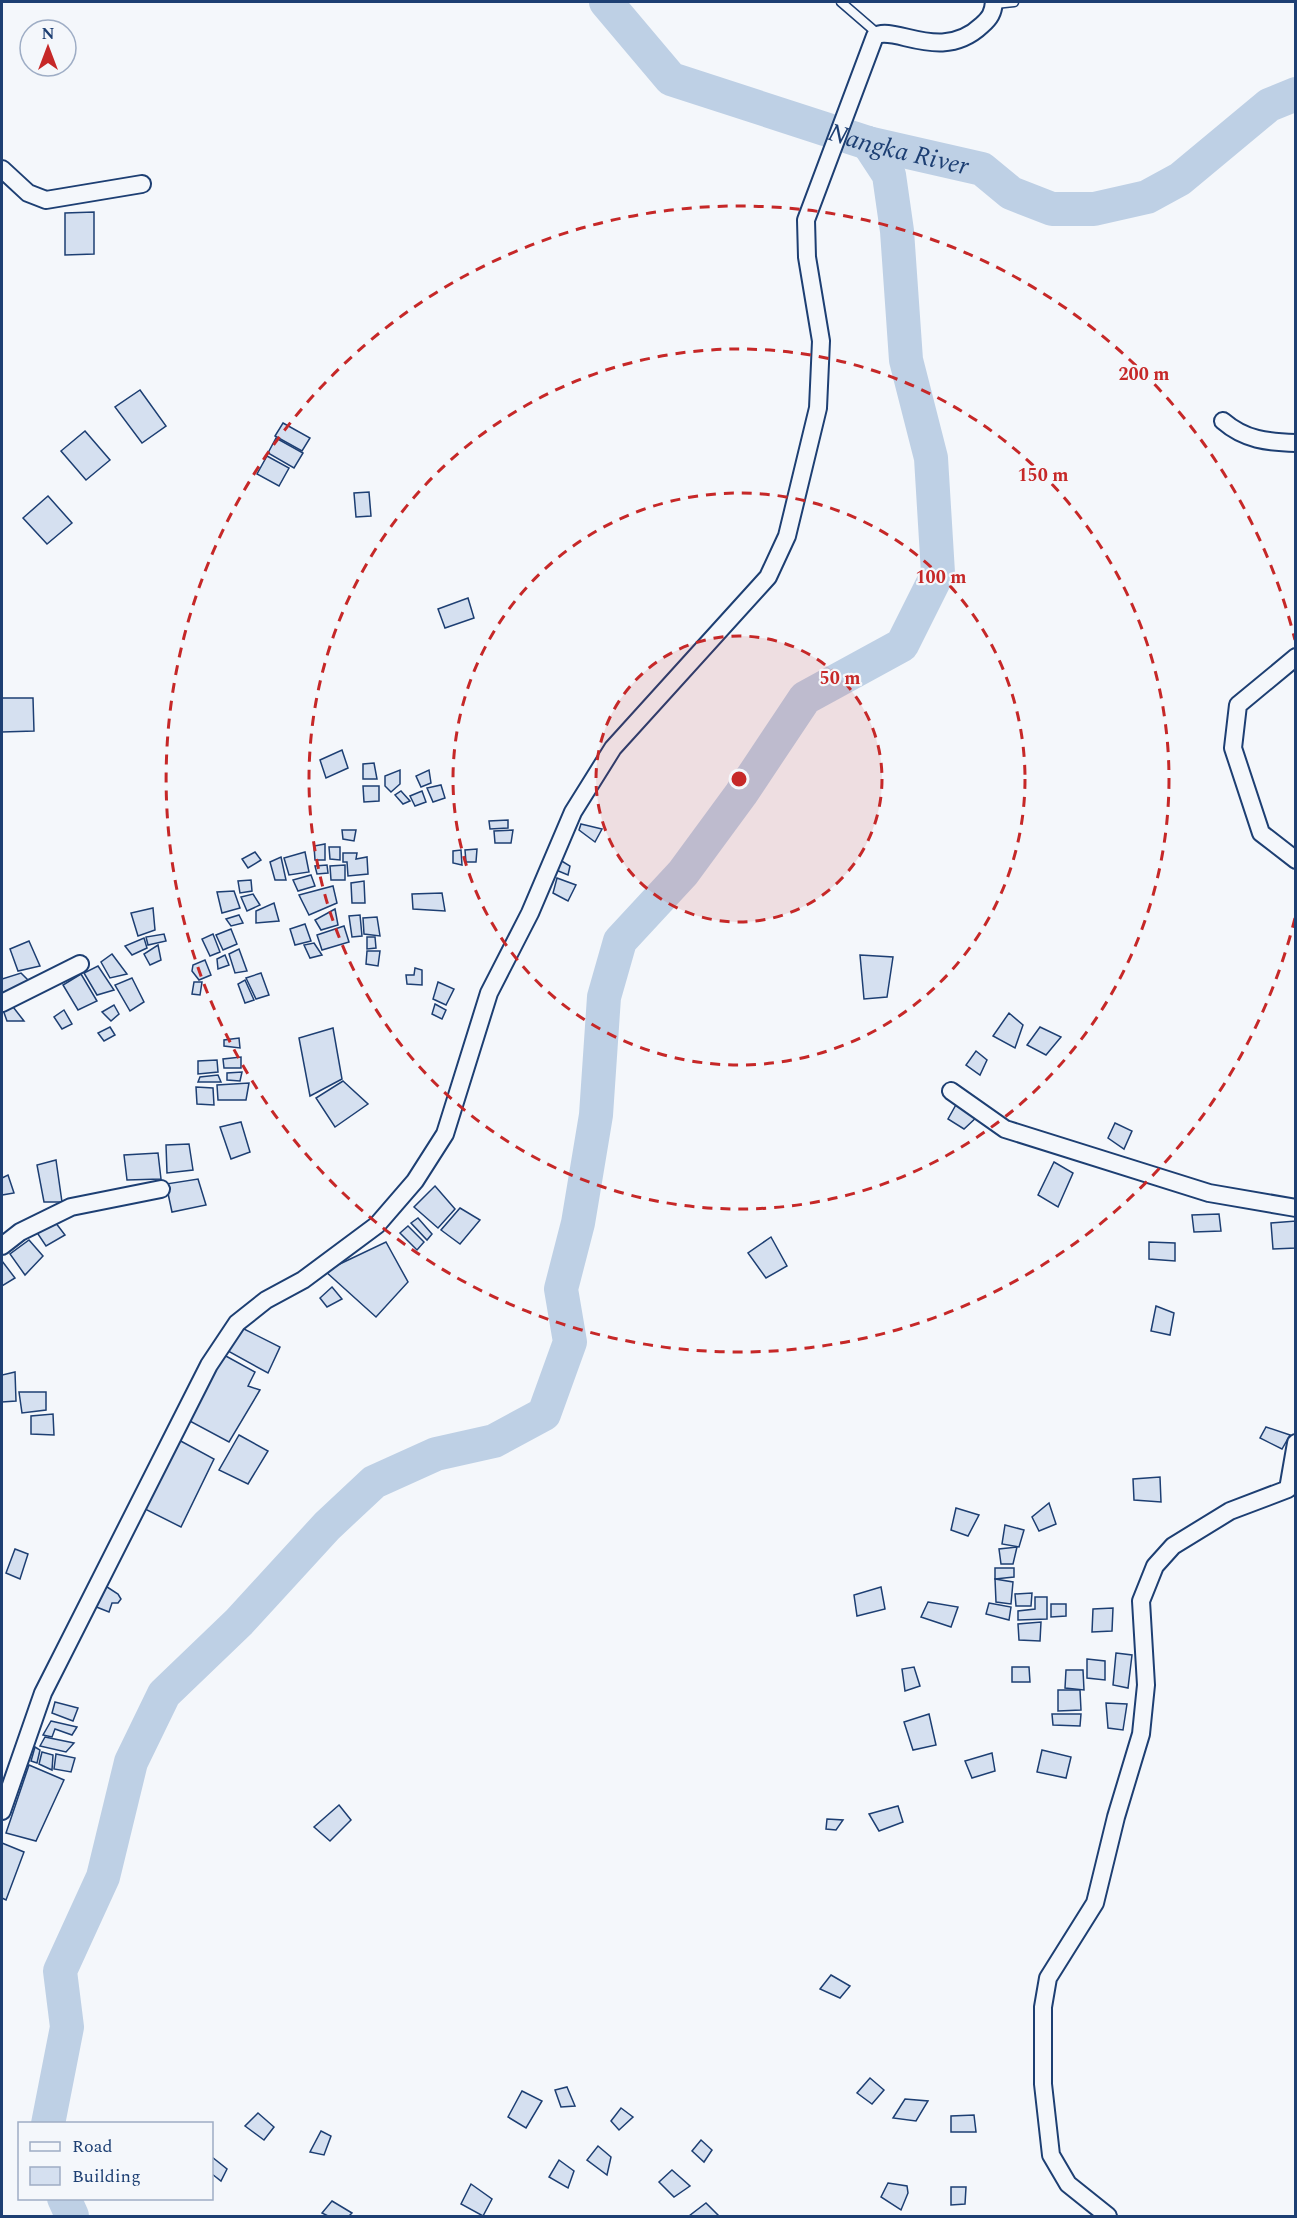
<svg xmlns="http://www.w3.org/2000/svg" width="1297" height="2218" font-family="Spectral,serif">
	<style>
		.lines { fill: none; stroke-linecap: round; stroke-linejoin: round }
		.river { stroke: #bed0e5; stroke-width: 34 }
		.building { fill: #d5e0f0; stroke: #1d3f73; stroke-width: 1.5 }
		.service-casing { stroke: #1d3f73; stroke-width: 11 }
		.minor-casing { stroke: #1d3f73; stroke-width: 20 }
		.service { stroke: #f4f7fb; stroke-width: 8 }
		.minor { stroke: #f4f7fb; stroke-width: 16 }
		.ring { fill: none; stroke: #c62828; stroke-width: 3; stroke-dasharray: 10 8 }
		.labels { text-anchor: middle; stroke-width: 4.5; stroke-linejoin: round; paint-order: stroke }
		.water-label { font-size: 26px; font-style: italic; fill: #1d3f73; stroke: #f4f7fb }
		.centre { fill: #c62828; stroke: #f4f7fb; stroke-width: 3 }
		.ring-label { font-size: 18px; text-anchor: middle; font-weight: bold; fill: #c62828; stroke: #f4f7fb; stroke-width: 4.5; stroke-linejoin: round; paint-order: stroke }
	</style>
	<rect width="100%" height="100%" fill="#f4f7fb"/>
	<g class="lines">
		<g class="river">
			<path id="s1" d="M606,2L671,79L868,143L982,169L1011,193L1052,209H1094L1147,197L1180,179L1269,105L1296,94"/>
			<path d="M48,2124L67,2027L60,1971L103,1877L131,1762L164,1694L239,1622L327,1526L374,1482L436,1454L494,1441L544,1414L570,1342L561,1289L578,1223L596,1115L604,997L620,941L683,873L741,794L805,698L902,645L938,573L931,458L906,360L897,231L889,175L868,143"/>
			<path d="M64,2198L72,2216"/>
		</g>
	</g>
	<g class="building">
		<path d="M94,212V254L65,255V213Z"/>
		<path d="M140,390L166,426L142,443L115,407Z"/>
		<path d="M283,423L310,438L302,451L275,436Z"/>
		<path d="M85,431L110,460L86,480L61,451Z"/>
		<path d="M276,438L303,453L294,468L268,453Z"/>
		<path d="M267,456L289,468L279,486L257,474Z"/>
		<path d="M369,492L371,516L356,517L354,493Z"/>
		<path d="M48,496L72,523L47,544L23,518Z"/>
		<path d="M468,598L474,618L445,628L438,609Z"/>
		<path d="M2,698H33L34,731L2,732Z"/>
		<path d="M342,750L348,768L326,778L320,760Z"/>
		<path d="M374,763L377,779H363V764Z"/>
		<path d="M400,770V784L391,792L385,786V776Z"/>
		<path d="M429,770L431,783L421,787L416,776Z"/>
		<path d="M441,785L445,798L433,802L427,788Z"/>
		<path d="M363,786H379V801L364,802Z"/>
		<path d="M401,791L410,801L403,804L395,795Z"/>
		<path d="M422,791L426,802L415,806L410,796Z"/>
		<path d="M508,820V828L490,829L489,821Z"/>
		<path d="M581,824L602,829L595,842L579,830Z"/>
		<path d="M342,830H356L354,841L343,839Z"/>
		<path d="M513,830L511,843H495L494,831Z"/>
		<path d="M325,844V860H315L314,846Z"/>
		<path d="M329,847H340V860L330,859Z"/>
		<path d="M477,849L476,862H466L465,850Z"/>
		<path d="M461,850L462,865L453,863V851Z"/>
		<path d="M255,852L261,860L248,868L242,859Z"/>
		<path d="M305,852L309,872L289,875L284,858Z"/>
		<path d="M343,853H357L356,859L367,857L368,874L348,876L347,862H343Z"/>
		<path d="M281,857L286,880H275L270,862Z"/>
		<path d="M560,860L570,866L568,875L556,870Z"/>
		<path d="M327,865L328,873L317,874L315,866Z"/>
		<path d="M345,865V880H331L330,866Z"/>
		<path d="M311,875L315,886L298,891L293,880Z"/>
		<path d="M557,878L576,885L568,901L553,893Z"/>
		<path d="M251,880L252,891L240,893L238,881Z"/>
		<path d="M364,881L365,903H352L351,883Z"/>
		<path d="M333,886L337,903L309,915L299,895Z"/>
		<path d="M234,891L240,908L222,913L217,892Z"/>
		<path d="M442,893L445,911L413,909L412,894Z"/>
		<path d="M253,894L260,905L247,911L241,897Z"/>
		<path d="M274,903L279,921L256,923V911Z"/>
		<path d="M153,908L155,930L138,936L131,913Z"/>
		<path d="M335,909L338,925L321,930L315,920Z"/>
		<path d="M239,915L243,923L231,926L226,919Z"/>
		<path d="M360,915L362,936L352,937L349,916Z"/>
		<path d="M377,917L380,936L364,934L363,918Z"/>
		<path d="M305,924L311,941L295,945L290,929Z"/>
		<path d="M344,926L349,942L322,950L317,935Z"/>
		<path d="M231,929L237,944L223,950L216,935Z"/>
		<path d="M164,934L166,941L148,945L146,937Z"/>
		<path d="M213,934L220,952L210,956L202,939Z"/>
		<path d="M367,937H375L376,948L367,949Z"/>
		<path d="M144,938L147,948L132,955L125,946Z"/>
		<path d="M29,941L40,966L18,971L10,949Z"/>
		<path d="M314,943L322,955L310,958L304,945Z"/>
		<path d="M158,945L161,960L150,965L144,954Z"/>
		<path d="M239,949L247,971L235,973L229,954Z"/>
		<path d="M367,951H380L378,966L366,964Z"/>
		<path d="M112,954L127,974L110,978L101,962Z"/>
		<path d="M225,955L229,965L218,969L217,959Z"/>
		<path d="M860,955L893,957L887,997L864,999Z"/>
		<path d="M205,960L211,975L199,980L192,971L193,965Z"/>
		<path d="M98,966L114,990L97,995L84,973Z"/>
		<path d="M415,968L422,970V985L407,984L406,975H414Z"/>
		<path d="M21,973L30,982L2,995V979Z"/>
		<path d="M261,973L269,995L256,999L246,978Z"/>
		<path d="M81,974L97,1001L78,1010L63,985Z"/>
		<path d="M132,978L144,1002L130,1011L115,985Z"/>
		<path d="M245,980L254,1000L245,1003L238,984Z"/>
		<path d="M194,982H202L200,995L192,994Z"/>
		<path d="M438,982L454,989L446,1005L433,999Z"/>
		<path d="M10,1003L24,1021H7L2,1007Z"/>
		<path d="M435,1004L446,1010L442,1019L432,1014Z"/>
		<path d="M114,1005L119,1014L111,1021L102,1012Z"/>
		<path d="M64,1010L72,1024L62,1029L54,1017Z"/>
		<path d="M1009,1013L1023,1025L1015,1048L993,1036Z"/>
		<path d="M110,1027L115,1035L104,1041L98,1033Z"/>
		<path d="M1040,1027L1061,1037L1046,1055L1027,1045Z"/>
		<path d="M333,1028L342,1079L310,1096L299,1038Z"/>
		<path d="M239,1038L240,1048L224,1046V1040Z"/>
		<path d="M976,1051L987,1060L980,1075L966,1065Z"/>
		<path d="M241,1057V1068H224L223,1059Z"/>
		<path d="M217,1060L218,1072L198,1074V1061Z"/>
		<path d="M242,1072L240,1081L227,1080V1073Z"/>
		<path d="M218,1075L221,1082H198L200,1077Z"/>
		<path d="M343,1081L368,1104L335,1127L316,1098Z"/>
		<path d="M249,1083L246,1100H218L217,1085Z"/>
		<path d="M196,1087L213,1088L214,1105L197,1104Z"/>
		<path d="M957,1103L979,1115L964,1129L948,1119Z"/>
		<path d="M241,1122L250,1152L231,1159L220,1127Z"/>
		<path d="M1115,1123L1132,1131L1124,1149L1108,1138Z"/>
		<path d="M189,1144L193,1170L167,1173L166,1145Z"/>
		<path d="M158,1153L161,1179L127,1180L124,1155Z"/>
		<path d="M56,1160L62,1202H44L37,1165Z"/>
		<path d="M1054,1162L1073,1173L1058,1207L1038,1195Z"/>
		<path d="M8,1175L14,1193L2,1195V1178Z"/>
		<path d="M198,1179L206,1205L172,1212L166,1184Z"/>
		<path d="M435,1186L455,1209L438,1228L414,1207Z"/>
		<path d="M460,1208L480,1220L460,1244L441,1230Z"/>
		<path d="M1219,1214L1221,1231L1194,1232L1192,1215Z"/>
		<path d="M52,1218L65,1235L46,1246L34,1228Z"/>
		<path d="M418,1218L432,1234L427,1240L411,1223Z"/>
		<path d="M1296,1221V1248L1273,1249L1271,1223Z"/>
		<path d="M408,1226L424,1242L417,1250L400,1233Z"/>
		<path d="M771,1237L787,1266L766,1278L748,1253Z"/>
		<path d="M29,1240L43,1256L25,1275L10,1254Z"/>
		<path d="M386,1242L408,1282L376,1317L325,1271Z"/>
		<path d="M1149,1242L1175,1243V1261L1149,1259Z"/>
		<path d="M2,1261L15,1278L2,1286Z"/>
		<path d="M332,1287L342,1299L327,1307L320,1298Z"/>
		<path d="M1156,1306L1174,1313L1170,1335L1151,1331Z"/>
		<path d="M240,1327L280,1347L268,1373L228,1351Z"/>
		<path d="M224,1355L255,1372L248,1386L260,1390L229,1442L186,1419Z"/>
		<path d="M15,1372L16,1401L2,1402V1375Z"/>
		<path d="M19,1392H46V1410L22,1413Z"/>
		<path d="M53,1414L54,1435L31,1434V1416Z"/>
		<path d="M1266,1427L1290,1435L1282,1449L1260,1438Z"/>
		<path d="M239,1435L268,1451L248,1484L219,1470Z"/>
		<path d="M177,1439L214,1459L181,1527L143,1508Z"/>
		<path d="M1160,1477L1161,1502L1134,1500L1133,1479Z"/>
		<path d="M1049,1503L1056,1524L1039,1531L1032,1517Z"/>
		<path d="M956,1508L979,1515L968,1536L951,1530Z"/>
		<path d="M1005,1525L1024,1530L1019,1547L1002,1544Z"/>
		<path d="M1017,1547L1013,1564H1001L999,1549Z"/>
		<path d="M15,1549L28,1554L20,1579L6,1573Z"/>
		<path d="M995,1568H1014V1577L995,1579Z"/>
		<path d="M995,1579L1013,1582L1011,1604L996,1602Z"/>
		<path d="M104,1585L118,1594L121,1599L118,1603H112L109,1612L94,1606Z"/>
		<path d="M881,1587L885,1609L857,1616L854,1595Z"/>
		<path d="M1032,1593L1031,1606H1016L1015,1594Z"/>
		<path d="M1035,1597H1047V1619L1018,1620V1611L1035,1609Z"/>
		<path d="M928,1602L958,1607L951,1627L921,1617Z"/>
		<path d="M989,1603L1011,1607L1009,1620L986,1614Z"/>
		<path d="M1051,1604H1066V1616L1051,1617Z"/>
		<path d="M1113,1608L1112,1631L1092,1632L1093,1609Z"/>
		<path d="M1041,1622L1040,1641L1019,1640L1018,1624Z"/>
		<path d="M1116,1653L1132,1655L1128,1688L1113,1685Z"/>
		<path d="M1087,1659L1105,1661V1680L1087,1678Z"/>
		<path d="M914,1667L920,1686L905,1691L902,1669Z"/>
		<path d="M1012,1667H1029L1030,1682H1012Z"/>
		<path d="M1066,1670H1083L1084,1690L1065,1688Z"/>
		<path d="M1058,1690H1080L1081,1710L1058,1711Z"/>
		<path d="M55,1702L78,1708L73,1721L52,1713Z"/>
		<path d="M1106,1703L1127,1704L1123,1730L1108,1728Z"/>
		<path d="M929,1714L936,1745L913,1750L904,1722Z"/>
		<path d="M1052,1714H1081L1080,1726L1053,1725Z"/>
		<path d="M51,1721L77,1727L72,1735L55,1729L52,1737L43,1735Z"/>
		<path d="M45,1737L74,1743L66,1752L40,1746Z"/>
		<path d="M35,1747L40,1750L37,1763L31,1761Z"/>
		<path d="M1042,1750L1071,1757L1066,1778L1037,1772Z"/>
		<path d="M42,1752L53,1755L52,1770L39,1764Z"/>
		<path d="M992,1753L995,1771L972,1778L965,1761Z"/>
		<path d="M56,1754L75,1758L71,1772L54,1769Z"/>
		<path d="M29,1765L64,1780L36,1841L6,1833Z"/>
		<path d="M339,1805L351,1820L330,1841L314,1827Z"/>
		<path d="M898,1806L903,1822L879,1831L869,1814Z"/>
		<path d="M827,1819L843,1820L836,1830L826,1829Z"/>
		<path d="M2,1843L24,1852L6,1900L2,1898Z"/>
		<path d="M831,1975L850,1986L840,1998L820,1989Z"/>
		<path d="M870,2078L884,2090L872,2104L857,2093Z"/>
		<path d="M567,2087L575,2106L561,2107L555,2090Z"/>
		<path d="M522,2091L542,2101L526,2128L508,2117Z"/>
		<path d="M905,2099L928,2101L916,2121L893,2118Z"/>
		<path d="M621,2108L633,2117L619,2130L611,2121Z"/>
		<path d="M258,2113L274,2127L264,2140L245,2126Z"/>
		<path d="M974,2115L976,2132H951V2116Z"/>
		<path d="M321,2131L331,2136L324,2155L310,2152Z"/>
		<path d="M701,2140L712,2150L704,2162L692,2151Z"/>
		<path d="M598,2146L611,2157L607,2175L587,2160Z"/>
		<path d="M212,2157L227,2169L221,2181L212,2174Z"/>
		<path d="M559,2160L574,2171L568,2188L549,2177Z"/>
		<path d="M672,2170L690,2186L674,2197L659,2182Z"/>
		<path d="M888,2183L907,2186L908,2193L901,2210L881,2197Z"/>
		<path d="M471,2184L492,2199L483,2216L461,2204Z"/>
		<path d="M951,2187H966L965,2204L951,2205Z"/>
		<path d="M332,2201L352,2213L349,2216H328L322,2213Z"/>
		<path d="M706,2203L719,2216H689Z"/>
	</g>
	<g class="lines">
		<defs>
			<g id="service">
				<path d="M841,2L878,34"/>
				<path d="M995,4L1014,2"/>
			</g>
			<g id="minor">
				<path d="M2,169L28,193L46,200L142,184"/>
				<path d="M1223,421C1245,440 1267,442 1296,443"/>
				<path d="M1296,657L1238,705L1233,748L1261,833L1296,860"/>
				<path d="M2,1003L80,964"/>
				<path d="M951,1091L1005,1129L1209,1193L1296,1208"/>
				<path d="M2,1246L20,1232L71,1207L161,1189"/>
				<path d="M2,1811L43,1693L209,1365L237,1323L266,1300L303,1280L377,1225L415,1181L445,1134L489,993L530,913L573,812L613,748L768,577L787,536L818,408L821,341L807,257L806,220L875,36C894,24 941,64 982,25C990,18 993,13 994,2"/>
				<path d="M1108,2216L1068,2184L1051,2155L1043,2084V2007L1048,1978L1095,1903L1116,1817L1141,1734L1146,1685L1141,1601L1155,1566L1173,1546L1230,1511L1288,1489L1296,1443"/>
			</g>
		</defs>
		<use href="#service" class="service-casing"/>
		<use href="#minor" class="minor-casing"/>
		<use href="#service" class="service"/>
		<use href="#minor" class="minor"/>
	</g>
	<circle cx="739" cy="779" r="143" fill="#c62828" fill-opacity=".12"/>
	<g class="ring">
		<circle cx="739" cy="779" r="143"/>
		<circle cx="739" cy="779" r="286"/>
		<circle cx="739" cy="779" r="430"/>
		<path d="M1295 918A573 573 0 1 1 1295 640"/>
	</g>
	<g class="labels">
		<g class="water-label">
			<text dy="9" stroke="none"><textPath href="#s1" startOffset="339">Nangka River</textPath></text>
		</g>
	</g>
	<circle cx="739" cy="779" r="9" class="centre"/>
	<g class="ring-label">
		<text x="1144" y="380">200 m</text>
		<text x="1043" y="481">150 m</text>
		<text x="941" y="583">100 m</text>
		<text x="840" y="684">50 m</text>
	</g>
	<rect width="1297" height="2218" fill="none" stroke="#1d3f73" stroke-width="6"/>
	<rect x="18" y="2122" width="195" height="78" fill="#f4f7fb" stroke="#9eadc5" stroke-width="1.5"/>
	<rect x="30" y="2142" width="30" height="9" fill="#f4f7fb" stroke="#9eadc5" stroke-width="1.5"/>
	<text x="72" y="2152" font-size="18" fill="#1d3f73">Road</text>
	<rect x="30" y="2167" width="30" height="18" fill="#d5e0f0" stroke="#9eadc5" stroke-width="1.5"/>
	<text x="72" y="2182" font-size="18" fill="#1d3f73">Building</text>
	<g transform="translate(48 48)"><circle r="28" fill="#f4f7fb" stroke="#9eadc5" stroke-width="1.5"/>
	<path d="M0-4.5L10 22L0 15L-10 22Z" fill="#c62828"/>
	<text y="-9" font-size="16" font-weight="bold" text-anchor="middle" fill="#1d3f73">N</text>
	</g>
</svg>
